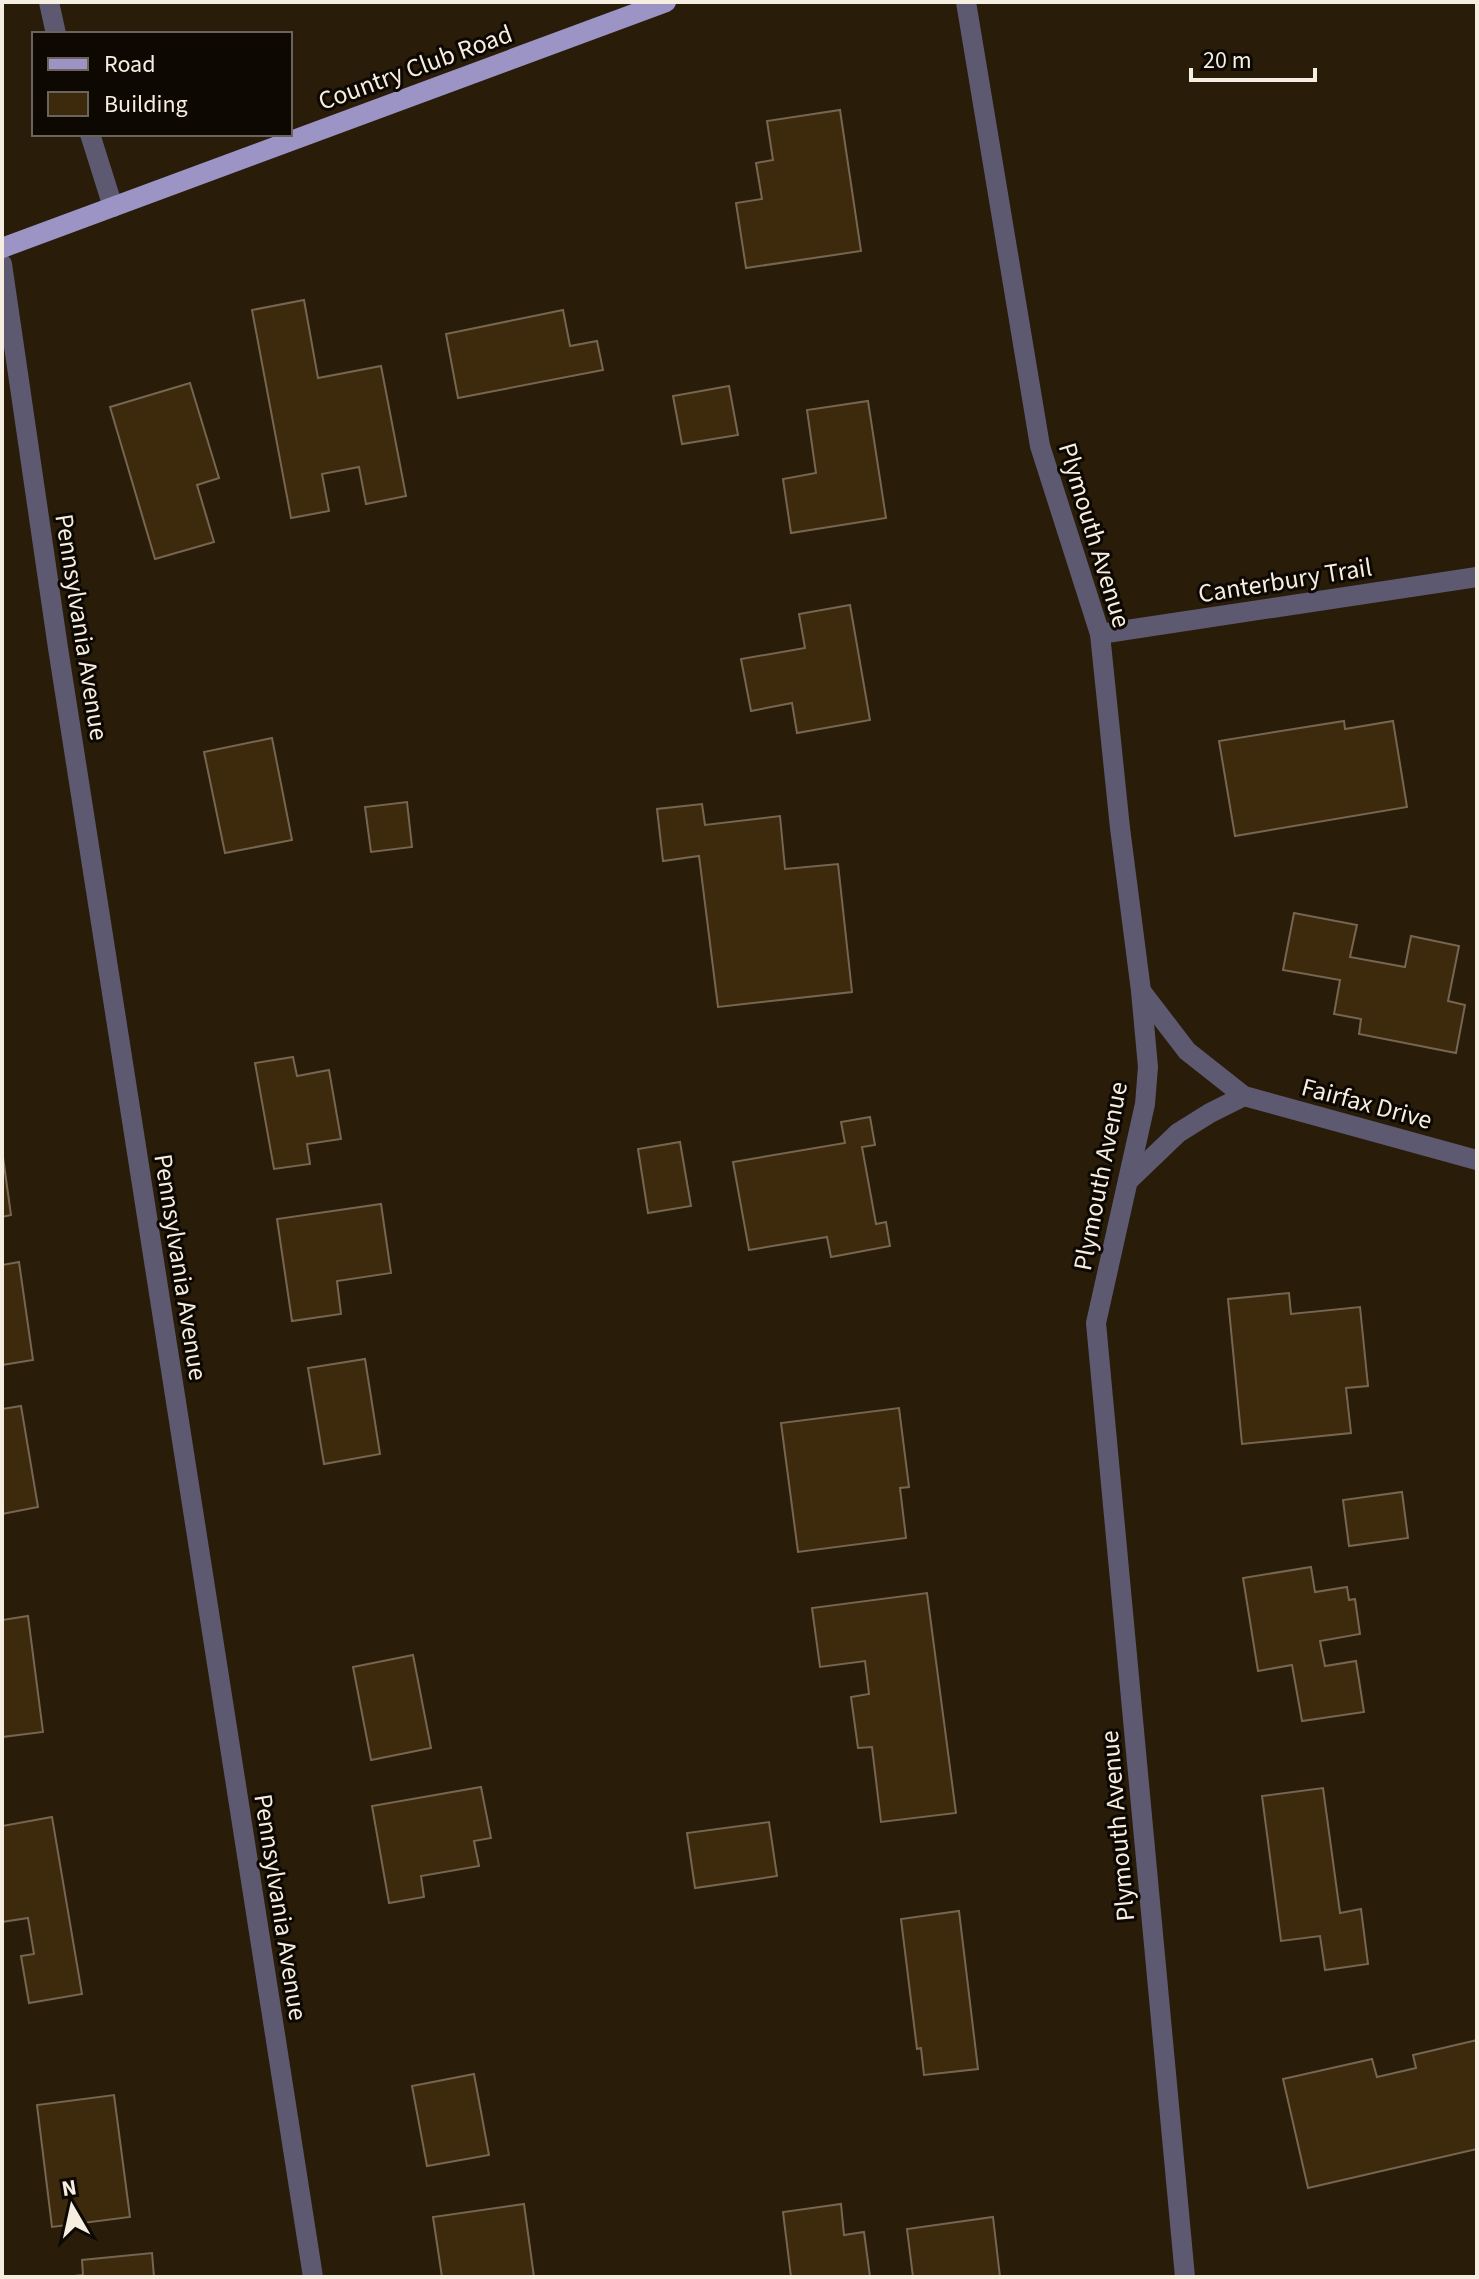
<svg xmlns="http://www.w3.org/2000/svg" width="1479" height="2279" font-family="'Source Sans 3',sans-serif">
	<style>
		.building { fill: #3d2a0d; stroke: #766651; stroke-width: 2 }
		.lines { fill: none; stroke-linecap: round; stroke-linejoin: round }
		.minor { stroke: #5c5971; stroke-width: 20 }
		.major { stroke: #9b94c5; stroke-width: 20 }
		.labels { text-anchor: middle; stroke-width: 6; stroke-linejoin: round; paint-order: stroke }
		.street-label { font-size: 26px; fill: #f7eee2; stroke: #0d0802 }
	</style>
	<rect width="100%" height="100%" fill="#291c08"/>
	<g class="building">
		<path d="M840,110L861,251L746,268L736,203L762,199L756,163L773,160L767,121Z"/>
		<path d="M304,300L318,378L381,366L406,496L366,504L359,467L322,474L329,511L291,518L252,310Z"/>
		<path d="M563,310L570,346L597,341L603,370L458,398L446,334Z"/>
		<path d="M190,383L219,478L197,485L214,542L155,559L110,407Z"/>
		<path d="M729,386L738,435L682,444L673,396Z"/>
		<path d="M868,401L886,518L791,533L783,479L816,473L807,410Z"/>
		<path d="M850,605L870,720L797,733L792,703L751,711L741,659L805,648L799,614Z"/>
		<path d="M1344,721L1345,729L1393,721L1407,807L1235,836L1219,741Z"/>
		<path d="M272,738L292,840L225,853L204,752Z"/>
		<path d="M407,802L412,847L371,852L365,807Z"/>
		<path d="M702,804L705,825L780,816L785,869L838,864L852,992L718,1007L699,856L663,861L657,809Z"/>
		<path d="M1294,913L1357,925L1350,957L1405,967L1411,936L1459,946L1448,1001L1465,1005L1456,1053L1359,1034L1361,1019L1334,1014L1340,980L1283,970Z"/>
		<path d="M293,1057L297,1076L329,1070L341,1139L307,1144L310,1164L274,1169L255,1063Z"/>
		<path d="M870,1117L875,1145L862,1147L876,1224L886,1222L890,1246L831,1257L827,1237L749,1250L733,1162L845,1143L841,1122Z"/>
		<path d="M680,1142L691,1206L648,1213L638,1149Z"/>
		<path d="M2,1150L11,1215L2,1217Z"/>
		<path d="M381,1204L391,1273L337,1281L341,1314L292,1321L277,1219Z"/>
		<path d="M19,1262L33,1360L2,1365V1265Z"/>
		<path d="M1289,1293L1291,1314L1360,1307L1368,1386L1346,1388L1351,1433L1242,1444L1228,1299Z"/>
		<path d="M365,1359L380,1454L324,1464L308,1368Z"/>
		<path d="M21,1406L38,1507L2,1514V1409Z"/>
		<path d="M899,1408L909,1487L900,1488L906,1538L798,1552L781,1423Z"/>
		<path d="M1402,1492L1408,1538L1349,1546L1343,1500Z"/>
		<path d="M1311,1567L1315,1592L1347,1587L1349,1600L1355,1599L1360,1634L1320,1641L1325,1666L1356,1661L1364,1712L1302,1721L1292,1665L1258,1671L1243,1578Z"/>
		<path d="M927,1593L956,1813L881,1822L872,1747L858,1748L851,1697L869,1694L865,1661L820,1667L812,1608Z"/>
		<path d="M28,1616L43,1732L2,1737V1620Z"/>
		<path d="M413,1655L431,1748L371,1760L353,1667Z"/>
		<path d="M481,1787L491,1838L474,1841L479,1866L421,1876L424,1897L389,1903L372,1806Z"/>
		<path d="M1323,1788L1340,1913L1361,1909L1368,1964L1325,1970L1320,1936L1281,1941L1262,1796Z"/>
		<path d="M52,1817L82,1994L29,2003L21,1956L34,1954L28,1918L2,1922V1826Z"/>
		<path d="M769,1822L777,1876L695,1888L687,1833Z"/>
		<path d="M959,1911L978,2069L924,2075L921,2048L917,2049L901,1919Z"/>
		<path d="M1477,2040V2149L1308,2188L1283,2079L1372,2059L1377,2077L1416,2068L1413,2055Z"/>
		<path d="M474,2074L489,2155L427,2166L412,2086Z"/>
		<path d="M114,2095L130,2217L52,2227L37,2105Z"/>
		<path d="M524,2204L534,2277H442L433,2217Z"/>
		<path d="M841,2204L844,2235L864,2232L870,2277H791L783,2212Z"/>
		<path d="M993,2217L1000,2277H913L907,2229Z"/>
		<path d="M152,2253L154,2277H65L83,2275L82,2260Z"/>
	</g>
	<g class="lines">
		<g class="minor">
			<path d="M49,2L56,34"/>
			<path d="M966,2L1040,446L1100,634L1120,828L1141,991L1148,1067L1145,1104L1096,1323L1185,2277"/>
			<path d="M90,134L113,207"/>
			<path d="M2,264L58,648L313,2277"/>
			<path d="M1100,634L1477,577"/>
			<path d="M1141,991L1187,1051L1244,1096L1477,1160"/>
			<path d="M1129,1180L1178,1133L1210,1113L1244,1096"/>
		</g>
		<path class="major" d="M2,248L666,2"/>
	</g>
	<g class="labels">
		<g class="street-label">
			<text transform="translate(415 67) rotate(-20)" y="9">Country Club Road</text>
			<text transform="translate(1095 535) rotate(73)" y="9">Plymouth Avenue</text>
			<text transform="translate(1285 580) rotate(-9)" y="9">Canterbury Trail</text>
			<text transform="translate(82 627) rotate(81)" y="9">Pennsylvania Avenue</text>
			<text transform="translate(1367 1103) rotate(15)" y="9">Fairfax Drive</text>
			<text transform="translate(1100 1176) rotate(-79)" y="9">Plymouth Avenue</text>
			<text transform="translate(181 1267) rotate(81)" y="9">Pennsylvania Avenue</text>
			<text transform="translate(1117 1826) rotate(-95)" y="9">Plymouth Avenue</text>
			<text transform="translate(281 1907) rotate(81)" y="9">Pennsylvania Avenue</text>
		</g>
	</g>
	<rect width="1479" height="2279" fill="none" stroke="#f7eee2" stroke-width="8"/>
	<rect x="32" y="32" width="260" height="104" fill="#0d0802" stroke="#6b645c" stroke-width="2"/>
	<rect x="48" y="58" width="40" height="12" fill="#9b94c5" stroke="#6b645c" stroke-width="2"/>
	<text x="104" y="72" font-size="24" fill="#f7eee2">Road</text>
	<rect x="48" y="92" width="40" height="24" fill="#3d2a0d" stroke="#6b645c" stroke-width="2"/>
	<text x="104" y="112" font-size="24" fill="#f7eee2">Building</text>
	<g transform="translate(72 2207) rotate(351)" stroke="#0d0802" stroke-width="6" paint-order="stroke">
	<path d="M0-6L14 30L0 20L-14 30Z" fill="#f7eee2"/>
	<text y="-12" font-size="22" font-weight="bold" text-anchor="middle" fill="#f7eee2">N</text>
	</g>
	<path d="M1191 68v12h124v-12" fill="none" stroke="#f7eee2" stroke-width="4"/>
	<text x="1203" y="68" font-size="24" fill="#f7eee2" stroke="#0d0802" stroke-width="6" paint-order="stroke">20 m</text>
</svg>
